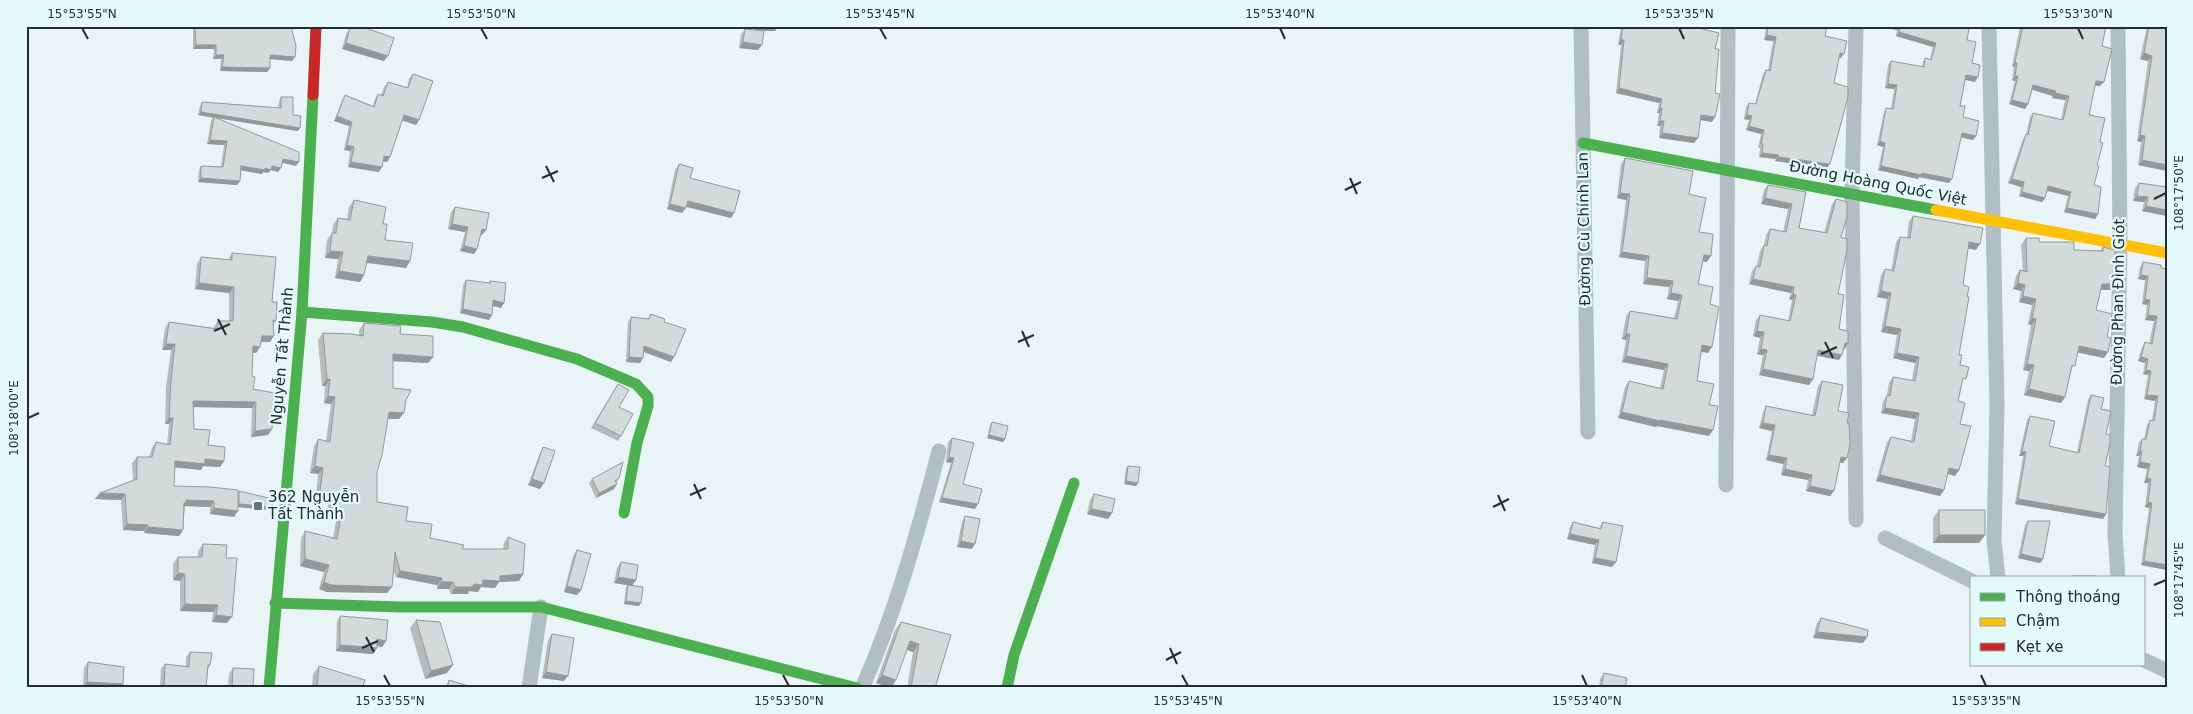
<svg xmlns="http://www.w3.org/2000/svg" width="2193" height="714" font-family="'DejaVu Sans',sans-serif">
	<style>
		.lines { fill: none; stroke-linecap: round; stroke-linejoin: round }
		.street { stroke: #b1bec5; stroke-width: 15 }
		.fast { stroke: #4caf50; stroke-width: 11 }
		.slow { stroke: #ffc107; stroke-width: 11 }
		.jam { stroke: #c62828; stroke-width: 11 }
		.wall { fill: #b5bcbb }
		.shaded-wall { fill: #939999 }
		.building { fill: #d2dbda; stroke: #939999 }
		.ticks { fill: none; stroke: #242c2d; stroke-width: 2 }
		.poi-dot { fill: #697273; stroke: #e3f9fa; stroke-width: 2 }
		.labels { text-anchor: middle; stroke-width: 4.5; stroke-linejoin: round; paint-order: stroke }
		.street-label { font-size: 15px; fill: #242c2d; stroke: #e3f9fa }
		.poi-label { font-size: 15px; fill: #242c2d; stroke: #e3f9fa; text-anchor: start }
		.neatline { fill: none; stroke: #242c2d; stroke-width: 2 }
		.ticks-label { font-size: 12px; text-anchor: middle; fill: #242c2d }
	</style>
	<rect width="100%" height="100%" fill="#e8f4f5"/>
	<g class="lines">
		<g class="street">
			<path d="M1581,26L1588,432"/>
			<path d="M1989,26L1997,407L1994,540L1998,578"/>
			<path d="M1726,485L1728,26"/>
			<path d="M1856,520L1852,194L1856,26"/>
			<path d="M1885,538L1972,581"/>
			<path d="M2118,578L2115,534L2120,244L2118,26"/>
			<path d="M2144,660L2167,671"/>
			<path d="M529,688L541,607"/>
			<path d="M862,688C896,612 918,531 939,451"/>
		</g>
		<g class="fast">
			<path d="M1583,143L1936,210"/>
			<path d="M302,312L432,322L463,327L577,359L636,384L648,397V406L637,443L624,513"/>
			<path d="M275,603L401,607H541L857,688"/>
			<path d="M269,688L302,312L313,95"/>
			<path d="M1007,688L1014,655L1074,483"/>
		</g>
		<path class="slow" d="M1936,210L2167,253"/>
		<path class="jam" d="M313,95L316,26"/>
	</g>
	<g class="wall">
		<path d="M193,26H291L292,61L270,59V68L267,72L220,71L221,59H213L214,49H193Z"/>
		<path d="M354,26H360L384,61L342,49L346,34L350,28L352,29Z"/>
		<path d="M754,26H778L775,31H762L758,50L739,48L741,34L745,29L754,30Z"/>
		<path d="M1621,26H1691L1715,49L1712,122L1700,120L1698,138L1694,143L1659,138L1660,126H1657L1659,113H1657L1659,103L1616,93L1621,45H1618Z"/>
		<path d="M1766,26H1827L1825,36L1841,58H1839L1834,83L1827,168L1775,161L1776,159L1759,157L1760,148H1758L1761,134L1746,130L1749,120L1744,119L1746,107L1749,103L1755,104L1763,74L1766,70H1768L1773,41L1764,40Z"/>
		<path d="M1885,26H1963L1975,82L1965,80L1960,106L1963,117L1976,136L1973,140L1961,137L1949,183L1919,177L1918,179L1878,170L1883,147L1877,145L1884,112L1886,108L1891,109L1894,89L1885,88L1888,65L1891,61L1922,67L1923,62L1925,58L1930,59L1933,47L1896,36L1897,30L1885,28Z"/>
		<path d="M2020,26H2106L2102,46L2100,86H2095L2089,115L2100,142L2094,185L2098,214L2095,219L2064,212L2068,196L2047,191L2042,202L2019,196L2021,187L2008,183L2023,139L2026,135L2030,117L2033,113L2061,120L2065,100L2052,98L2053,96L2032,90L2028,104L2025,109L2009,104L2015,81L2012,80L2014,67L2012,66Z"/>
		<path d="M2147,26H2167V171L2138,165L2141,142L2137,141L2148,61L2140,59Z"/>
		<path d="M413,74L419,120L416,125L402,120L390,157L387,162L383,161L379,172L348,167L350,151L344,150L349,126L334,121L342,100L345,95L373,106L375,99L378,94L381,95L384,87L388,82L407,88L409,79Z"/>
		<path d="M281,97L293,115L298,131L215,118L296,166L282,163L278,172L271,170L268,173L263,172L262,174L241,170L240,181L237,185L198,182L199,170L201,166L221,167L224,145L207,144L211,121L213,118L198,115L200,106L202,102L278,108L279,101Z"/>
		<path d="M1625,158L1689,194L1707,262L1703,261L1698,284L1710,304L1708,353L1701,352L1697,381L1709,405V436L1657,426L1656,427L1618,418L1625,387L1629,381L1660,388L1664,370L1622,362L1626,340L1622,339L1626,316L1630,311L1674,318L1678,301L1667,299L1669,287L1643,284L1645,261L1619,257L1626,200L1617,198L1621,164Z"/>
		<path d="M679,164L690,178L731,218L686,207L682,213L667,209L675,170Z"/>
		<path d="M2139,183L2167,187V216L2142,211L2144,202L2133,201L2135,188Z"/>
		<path d="M1768,185L1806,192L1799,228L1824,233L1832,204L1836,199L1841,237L1838,294L1839,329L1845,349H1844L1839,360L1817,356L1813,379L1809,385L1759,375L1763,355L1757,354L1760,338L1753,336L1756,320L1760,315L1788,321L1792,300L1789,299L1791,293L1749,284L1752,271L1756,266H1757L1760,251L1764,245L1766,235L1770,229L1783,232L1788,209L1761,204L1764,190Z"/>
		<path d="M354,200L383,224L385,240L410,261L406,268L366,263L360,282L335,278L338,259L325,258L327,240L332,233L333,225L338,218L347,219L349,207Z"/>
		<path d="M455,207L482,235H481L477,249L474,254L460,251L465,232L448,229L451,212Z"/>
		<path d="M1913,216L1976,250L1968,248L1963,285L1967,297L1959,355L1962,384L1958,401L1960,424L1959,470L1955,476L1948,474L1940,496L1876,481L1887,442L1891,437L1911,441L1915,419L1881,413L1883,401L1887,395L1889,383L1893,377L1912,380L1915,363L1893,358L1897,335L1881,332L1887,299L1877,297L1881,275L1885,269L1891,271L1896,242L1900,237L1907,238L1909,221Z"/>
		<path d="M2026,238L2074,250L2100,251L2103,247L2114,284L2110,290H2101L2096,310L2107,337L2104,358L2078,352L2071,372L2065,397L2061,403L2024,395L2029,371L2023,370L2031,325L2028,324L2032,305L2019,302L2021,291L2013,289L2016,276L2020,270L2023,271L2021,245Z"/>
		<path d="M232,253L272,302L276,321L273,325L270,342H261L256,353H253L252,376L253,389L280,411L274,410L272,429L268,435L251,437L252,408L193,407L194,429L224,461L220,467L203,466L201,470L175,467L174,486L210,487L270,510L238,507L234,517L210,514V507L185,506L183,530L179,536L144,533V531L123,530L121,500L95,499L100,493L133,481L132,463L137,457H149L152,448L156,442L167,444L169,424H165L166,387L171,350H162L165,328L169,322L213,328L218,321H229V293L195,289L197,264L201,257L228,260Z"/>
		<path d="M2143,262L2161,268L2167,269V570L2141,565L2149,508L2145,507L2148,483H2144L2147,469L2137,467L2139,456H2136L2139,443L2142,439H2144L2147,425L2150,420H2152L2155,401L2144,399L2148,375L2143,374L2145,363L2138,361L2142,347L2145,342L2149,344L2154,321L2145,320L2147,305L2142,304L2145,280L2138,279L2140,267Z"/>
		<path d="M466,280L489,283L490,281L504,303L501,308L493,306L492,315L489,320L460,313L463,285Z"/>
		<path d="M651,314L664,322L671,362L644,352L643,358L640,363L626,362L628,322L631,317L648,319Z"/>
		<path d="M364,323L400,334L433,357L428,363L393,361V388L406,400L399,419H388L377,472V502L430,538L462,549H503L504,543L508,537L523,574L519,581L499,582L495,588L481,587L478,592L469,591L468,594H451L449,589H437V585L396,577L393,569L392,587L387,593L327,592L319,589L324,572L300,566L301,538L305,531L333,538L337,516L327,514L329,500L316,498L318,474L310,473L314,446L318,439L326,441L331,404L324,403L325,386H322L318,340L323,333L359,335V330Z"/>
		<path d="M1822,381L1838,411L1847,423L1843,463H1839L1830,496L1806,491L1808,480L1781,475L1783,464L1766,460L1772,431L1759,428L1763,412L1766,406L1812,415L1818,386Z"/>
		<path d="M618,384L621,436L618,441L591,428Z"/>
		<path d="M2091,395L2101,409L2106,434L2105,466L2106,514L2103,519L2015,504L2023,456H2019L2027,420L2030,416L2049,446L2077,452L2088,400Z"/>
		<path d="M992,422L1005,439L1003,442L987,438L990,425Z"/>
		<path d="M952,438L963,484L975,509L939,502L951,463L946,462L948,442Z"/>
		<path d="M543,447L540,489L528,485L540,453Z"/>
		<path d="M1128,466L1138,483L1136,486L1124,484L1126,468Z"/>
		<path d="M619,478L614,489L596,498L589,483L592,479Z"/>
		<path d="M1094,494L1112,513L1108,519L1087,514L1090,500Z"/>
		<path d="M1939,510L1985,535L1979,543H1933V518Z"/>
		<path d="M965,516L972,549L957,547L962,522Z"/>
		<path d="M2028,521L2043,559L2040,563L2018,558L2025,525Z"/>
		<path d="M1573,522L1599,528L1603,522L1612,567L1592,563L1595,545L1567,539L1570,527Z"/>
		<path d="M203,544L226,558L227,623L212,622L213,612L180,611V581L173,580V564L178,557H198V551Z"/>
		<path d="M577,550L581,590L577,595L564,592L573,556Z"/>
		<path d="M621,562L633,585L639,606L624,604L626,587L628,585L614,583L617,568Z"/>
		<path d="M340,616L386,641L382,647L377,646V648L373,654L336,651L337,621Z"/>
		<path d="M1821,618L1867,637L1863,643L1813,638L1817,623Z"/>
		<path d="M416,620L447,673L425,679L410,628Z"/>
		<path d="M901,622L951,635L935,688H907L913,652L907,650L876,683L895,630Z"/>
		<path d="M552,634L564,681L542,678L548,640Z"/>
		<path d="M190,652L210,665L208,669L206,688H160L161,669L165,664L186,666V657Z"/>
		<path d="M88,662L123,684L120,688H83L84,668Z"/>
		<path d="M319,666L363,686L366,688H312L313,674Z"/>
		<path d="M233,668L253,688H228L229,674Z"/>
		<path d="M1604,673L1625,688H1599L1600,679Z"/>
		<path d="M449,680L475,688H445Z"/>
	</g>
	<g class="shaded-wall">
		<path d="M757,26H778L775,31H754Z"/>
		<path d="M1886,26H1899L1897,30L1885,28Z"/>
		<path d="M1899,32L1936,43L1933,47L1896,36Z"/>
		<path d="M1767,35L1776,37L1773,41L1764,40Z"/>
		<path d="M1621,40H1624L1621,45H1618Z"/>
		<path d="M743,42L762,45L758,50L739,48Z"/>
		<path d="M346,43L388,56L384,61L342,49Z"/>
		<path d="M196,45H216L214,49H193Z"/>
		<path d="M1840,53L1844,54L1841,58L1837,57Z"/>
		<path d="M2144,53L2152,56L2148,61L2140,59Z"/>
		<path d="M216,55H224L221,59H213Z"/>
		<path d="M270,55L295,57L292,61L268,59Z"/>
		<path d="M2015,62L2017,63L2014,67L2012,66Z"/>
		<path d="M222,67L270,68L267,72L220,71Z"/>
		<path d="M1966,75L1978,77L1975,82L1963,79Z"/>
		<path d="M2015,76H2018L2015,81L2012,80Z"/>
		<path d="M2096,81L2104,82L2100,86L2093,85Z"/>
		<path d="M1888,84L1897,85L1894,89L1885,88Z"/>
		<path d="M2033,85L2056,91L2053,96L2030,89Z"/>
		<path d="M1619,88L1662,99L1659,103L1616,93Z"/>
		<path d="M2055,93L2069,96L2065,100L2052,98Z"/>
		<path d="M2012,100L2028,104L2025,109L2009,104Z"/>
		<path d="M1660,108H1662L1659,113H1657Z"/>
		<path d="M201,112L300,128L298,131L198,115Z"/>
		<path d="M404,115L419,120L416,125L401,120Z"/>
		<path d="M1701,115L1715,117L1712,122L1697,119Z"/>
		<path d="M1747,115L1752,116L1749,120L1744,119Z"/>
		<path d="M337,116L352,122L349,126L334,121Z"/>
		<path d="M1660,121H1664L1660,126H1657Z"/>
		<path d="M1749,126L1764,130L1761,134L1746,130Z"/>
		<path d="M1662,133L1698,138L1694,143L1659,138Z"/>
		<path d="M1962,133L1976,136L1973,140L1959,137Z"/>
		<path d="M2140,135L2145,136L2141,142L2137,141Z"/>
		<path d="M210,140L227,141L224,145L207,144Z"/>
		<path d="M1880,141L1885,143L1883,147L1877,145Z"/>
		<path d="M347,145L354,147L350,151L344,150Z"/>
		<path d="M1762,153L1779,155L1776,159L1759,157Z"/>
		<path d="M384,156L390,157L387,162L381,161Z"/>
		<path d="M1778,157L1830,164L1827,168L1775,161Z"/>
		<path d="M283,159L299,162L296,166L281,162Z"/>
		<path d="M2142,160L2167,165V171L2138,165Z"/>
		<path d="M351,162L382,167L379,172L348,167Z"/>
		<path d="M241,166L265,168L272,166L281,168L278,172L271,170L268,173L263,172L262,174L238,170Z"/>
		<path d="M1881,166L1922,173L1952,179L1949,183L1919,177L1918,179L1878,170Z"/>
		<path d="M201,178L240,181L237,185L198,182Z"/>
		<path d="M2012,179L2024,182L2021,187L2008,183Z"/>
		<path d="M2048,186L2071,192L2068,196L2045,190Z"/>
		<path d="M2022,192L2045,198L2042,202L2019,196Z"/>
		<path d="M1620,193L1630,194L1626,200L1617,198Z"/>
		<path d="M2137,196L2148,197L2144,202L2133,201Z"/>
		<path d="M1765,198L1792,204L1788,209L1761,204Z"/>
		<path d="M688,201L734,213L731,218L684,206Z"/>
		<path d="M670,204L686,208L682,213L667,209Z"/>
		<path d="M2146,206L2167,210V216L2142,211Z"/>
		<path d="M2067,208L2098,214L2095,219L2064,212Z"/>
		<path d="M452,224L468,227L465,232L448,229Z"/>
		<path d="M482,229L486,230L482,235L479,234Z"/>
		<path d="M1969,242L1980,244L1976,250L1965,248Z"/>
		<path d="M464,246L477,249L474,254L460,251Z"/>
		<path d="M330,251L343,252L338,259L325,258Z"/>
		<path d="M1622,252L1649,256L1645,261L1619,257Z"/>
		<path d="M1704,255L1711,256L1707,262L1700,261Z"/>
		<path d="M368,256L410,261L406,268L363,262Z"/>
		<path d="M339,271L364,275L360,282L335,278Z"/>
		<path d="M2141,275L2148,276L2145,280L2138,279Z"/>
		<path d="M1647,278L1673,281L1669,287L1643,284Z"/>
		<path d="M1753,279L1794,287L1791,293L1749,284Z"/>
		<path d="M199,283L234,287L229,293L195,289Z"/>
		<path d="M2018,283L2025,285L2021,291L2013,289Z"/>
		<path d="M2102,284H2114L2110,290H2098Z"/>
		<path d="M1881,291L1891,293L1887,299L1877,297Z"/>
		<path d="M1671,293L1682,295L1678,301L1667,299Z"/>
		<path d="M1793,294L1796,295L1792,300L1789,299Z"/>
		<path d="M2023,296L2036,299L2032,305L2019,302Z"/>
		<path d="M2145,299L2150,300L2147,305L2142,304Z"/>
		<path d="M493,300L504,303L501,308L490,305Z"/>
		<path d="M463,309L492,315L489,320L460,313Z"/>
		<path d="M2148,315L2157,316L2154,321L2145,320Z"/>
		<path d="M2032,318L2036,319L2031,325L2028,324Z"/>
		<path d="M1885,326L1901,329L1897,335L1881,332Z"/>
		<path d="M1757,331L1764,332L1760,338L1753,336Z"/>
		<path d="M1626,334H1630L1626,340L1622,339Z"/>
		<path d="M262,336H274L270,342H258Z"/>
		<path d="M1845,343H1848L1845,349L1841,348Z"/>
		<path d="M166,344H175L171,350H162Z"/>
		<path d="M1702,345L1712,347L1708,353L1698,351Z"/>
		<path d="M253,346L260,347L256,353L249,352Z"/>
		<path d="M644,346L674,357L671,362L641,351Z"/>
		<path d="M2079,346L2108,352L2104,358L2075,352Z"/>
		<path d="M1761,349L1767,350L1763,355L1757,354Z"/>
		<path d="M1818,350L1842,355L1839,360L1815,355Z"/>
		<path d="M1897,353L1919,357L1915,363L1893,358Z"/>
		<path d="M393,354L433,357L428,363L388,361Z"/>
		<path d="M1626,356L1668,364L1664,370L1622,362Z"/>
		<path d="M629,357L643,358L640,363L626,362Z"/>
		<path d="M2141,357L2148,359L2145,363L2138,361Z"/>
		<path d="M2027,364L2034,365L2029,371L2023,370Z"/>
		<path d="M1763,369L1813,379L1809,385L1759,375Z"/>
		<path d="M2146,370L2151,371L2148,375L2143,374Z"/>
		<path d="M327,379H330L325,386H322Z"/>
		<path d="M2029,389L2065,397L2061,403L2024,395Z"/>
		<path d="M2147,395L2158,396L2155,401L2144,399Z"/>
		<path d="M328,396L335,397L331,404L324,403Z"/>
		<path d="M193,401L256,402L252,408L189,407Z"/>
		<path d="M274,404L284,405L280,411L270,410Z"/>
		<path d="M1885,408L1919,413L1915,419L1881,413Z"/>
		<path d="M389,412L404,413L399,419H384Z"/>
		<path d="M1622,412L1660,420L1713,430L1709,436L1657,426L1656,427L1618,418Z"/>
		<path d="M169,418H173L169,424H165Z"/>
		<path d="M1763,423L1775,425L1772,431L1759,428Z"/>
		<path d="M272,429L268,435L251,437L255,431Z"/>
		<path d="M989,435L1005,439L1003,442L987,438Z"/>
		<path d="M2022,451L2026,452L2023,456H2019Z"/>
		<path d="M2140,451H2142L2139,456H2136Z"/>
		<path d="M1769,455L1787,458L1783,464L1766,460Z"/>
		<path d="M949,457L954,458L951,463L946,462Z"/>
		<path d="M1841,457L1847,458L1843,463L1837,462Z"/>
		<path d="M205,459L224,461L220,467L203,466L201,470L171,467L175,461Z"/>
		<path d="M2140,462L2150,464L2147,469L2137,467Z"/>
		<path d="M315,466L323,468L318,474L310,473Z"/>
		<path d="M1949,468L1959,470L1955,476L1945,473Z"/>
		<path d="M1785,469L1812,475L1808,480L1781,475Z"/>
		<path d="M1880,475L1944,490L1940,496L1876,481Z"/>
		<path d="M2147,478L2151,479L2148,483H2144Z"/>
		<path d="M532,479L544,483L540,489L528,485Z"/>
		<path d="M1126,481L1138,483L1136,486L1124,484Z"/>
		<path d="M617,484L614,489L596,498L599,493Z"/>
		<path d="M1810,486L1834,491L1830,496L1806,491Z"/>
		<path d="M320,491L333,493L329,500L316,498Z"/>
		<path d="M100,493L125,494L121,500L95,499Z"/>
		<path d="M942,498L978,504L975,509L939,502Z"/>
		<path d="M2018,499L2106,514L2103,519L2015,504Z"/>
		<path d="M186,500L214,501L210,507L185,506L182,509H180Z"/>
		<path d="M2148,502L2152,503L2149,508L2145,507Z"/>
		<path d="M239,504L272,507L270,510L237,507Z"/>
		<path d="M214,508L238,511L234,517L210,514Z"/>
		<path d="M331,508L342,510L337,516L327,514Z"/>
		<path d="M1091,509L1112,513L1108,519L1087,514Z"/>
		<path d="M127,524L148,525L144,531L123,530Z"/>
		<path d="M148,527L183,530L179,536L144,533Z"/>
		<path d="M1570,534L1599,540L1595,545L1567,539Z"/>
		<path d="M1939,535H1985L1979,543H1933Z"/>
		<path d="M961,541L975,544L972,549L957,547Z"/>
		<path d="M2021,554L2043,559L2040,563L2018,558Z"/>
		<path d="M1595,558L1616,562L1612,567L1592,563Z"/>
		<path d="M305,559L329,565L324,572L300,566Z"/>
		<path d="M2144,561L2167,565V570L2141,565Z"/>
		<path d="M400,571L442,578L437,585L396,577Z"/>
		<path d="M178,573L185,574L180,581L173,580Z"/>
		<path d="M523,574L519,581L499,582L495,588L481,587L478,592L469,591L468,594H451L455,587L474,584L483,580L500,576Z"/>
		<path d="M618,577L636,580L632,586L614,583Z"/>
		<path d="M324,582L392,587L387,593L327,592L319,589Z"/>
		<path d="M441,582H453L449,589H437Z"/>
		<path d="M567,586L581,590L577,595L564,592Z"/>
		<path d="M626,601L641,603L639,606L624,604Z"/>
		<path d="M185,604L218,605L213,612L180,611Z"/>
		<path d="M216,615L232,617L227,623L212,622Z"/>
		<path d="M1817,632L1867,637L1863,643L1813,638Z"/>
		<path d="M377,639L386,641L382,647L373,645Z"/>
		<path d="M910,641L919,644L913,652L904,649Z"/>
		<path d="M340,645L377,648L373,654L336,651Z"/>
		<path d="M453,665L447,673L425,679L431,671Z"/>
		<path d="M546,672L568,676L564,681L542,678Z"/>
		<path d="M882,675L896,680L891,688L876,683Z"/>
		<path d="M87,682L123,684L120,688H83Z"/>
	</g>
	<g class="building">
		<path d="M195,26H291L296,46L295,57L270,55V68L222,67L224,55H216V45H196Z"/>
		<path d="M355,26H360L394,38L388,56L346,43L350,28L354,29Z"/>
		<path d="M1623,26H1691L1719,33L1715,49H1719L1715,93L1720,94L1715,117L1701,115L1698,138L1662,133L1664,121H1660L1662,108H1660L1662,99L1619,88L1624,40H1621Z"/>
		<path d="M1768,26H1827L1825,36L1847,41L1844,54L1840,53L1834,83L1848,87V97L1830,164L1778,157L1779,155L1762,153L1763,144H1761L1764,130L1749,126L1752,116L1747,115L1749,103L1756,104L1766,70L1770,71L1776,37L1767,35Z"/>
		<path d="M1900,26H1963V28L1969,29L1967,40L1976,42L1972,63L1980,65L1978,77L1966,75L1960,106H1965L1963,117L1979,121L1976,136L1962,133L1952,179L1922,173L1921,175L1881,166L1885,143L1880,141L1886,108L1893,109L1897,85L1888,84L1891,61L1924,67L1925,58L1931,60L1936,43L1899,32Z"/>
		<path d="M2023,26H2106L2102,46L2112,49L2104,82L2096,81L2089,115L2105,118L2100,142L2103,143L2097,165L2099,166L2094,185L2101,187L2098,214L2067,208L2071,192L2048,186L2045,198L2022,192L2024,182L2012,179L2026,134L2028,135L2033,113L2063,120L2069,96L2055,93L2056,91L2033,85L2028,104L2012,100L2018,76H2015L2017,63L2015,62Z"/>
		<path d="M2149,26H2167V165L2142,160L2145,136L2140,135L2152,56L2144,53Z"/>
		<path d="M745,29L764,31L762,45L743,42Z"/>
		<path d="M413,74L433,81L419,120L404,115L390,157L384,156L382,167L351,162L354,147L347,145L352,122L337,116L345,95L374,107L378,94L383,96L388,82L408,88Z"/>
		<path d="M281,97H293V115L301,116L300,128L201,112L202,102L281,108Z"/>
		<path d="M214,117L299,152V162L283,159L281,168L272,166L271,170L265,168V170L241,166L240,181L201,178V166L223,167L227,141L210,140Z"/>
		<path d="M1625,158L1693,171L1689,194L1706,198L1699,232L1713,234L1711,256L1704,255L1698,284L1713,287L1710,304L1719,307L1712,347L1702,345L1697,381L1714,384L1709,405L1718,406L1713,430L1660,420V421L1622,412L1629,381L1663,389L1668,364L1626,356L1630,334H1626L1630,311L1677,319L1682,295L1671,293L1673,281L1647,278L1649,256L1622,252L1630,194L1620,193Z"/>
		<path d="M679,164L693,168L690,178L740,191L734,213L688,201L686,208L670,204Z"/>
		<path d="M2139,183L2167,187V210L2146,206L2148,197L2137,196Z"/>
		<path d="M1768,185L1806,192L1799,228L1827,233L1836,199L1847,202V217L1841,237L1847,239V250L1838,294L1844,295L1839,329L1848,331V343H1845L1842,355L1818,350L1813,379L1763,369L1767,350L1761,349L1764,332L1757,331L1760,315L1790,321L1796,295L1793,294L1794,287L1753,279L1756,266L1760,267L1764,245L1767,246L1770,229L1786,232L1792,204L1765,198Z"/>
		<path d="M354,200L386,207L383,224H387L385,240L413,243L410,261L368,256L364,275L339,271L343,252L330,251L332,233H336L338,218L350,220Z"/>
		<path d="M455,207L489,213L486,230L482,229L477,249L464,246L468,227L452,224Z"/>
		<path d="M1913,216L1983,228L1980,244L1969,242L1963,285L1969,287L1967,297H1969L1959,355H1962L1960,365L1969,367L1966,379L1963,378L1958,401L1965,403L1960,424L1971,426L1959,470L1949,468L1944,490L1880,475L1891,437L1914,442L1919,413L1885,408L1887,395L1890,396L1893,377L1915,381L1919,357L1897,353L1901,329L1885,326L1891,293L1881,291L1885,269L1894,271L1900,237L1910,238Z"/>
		<path d="M2026,238H2039V242H2074V250L2103,251V247L2115,250L2114,284H2102L2096,310L2112,314L2107,337L2111,338L2108,352L2079,346L2075,366L2072,365L2065,397L2029,389L2034,365L2027,364L2036,319L2032,318L2036,299L2023,296L2025,285L2018,283L2020,270L2027,272Z"/>
		<path d="M232,253L276,257L272,302H277L276,321L273,320L274,336H262L260,347L253,346L252,376L255,377L253,389L285,395L284,405L274,404L272,429L255,431L256,402L193,401L194,429L210,430L208,445L225,447L224,461L205,459V464L175,461L174,486L210,487L238,490V511L214,508V501L186,500V503H184L183,530L148,527V525L127,524L125,494L100,493L137,479V457H152L156,442L170,445L173,418H169L171,381L175,344H166L169,322L217,329L218,321H233L234,287L199,283L201,257L232,260Z"/>
		<path d="M2143,262L2161,265V268L2167,269V565L2144,561L2152,503L2148,502L2151,479L2147,478L2150,464L2140,462L2142,451H2140L2142,439H2146L2150,420L2154,421L2158,396L2147,395L2151,371L2146,370L2148,359L2141,357L2145,342L2152,344L2157,316L2148,315L2150,300L2145,299L2148,276L2141,275Z"/>
		<path d="M466,280L490,283V281L506,283L504,303L493,300L492,315L463,309Z"/>
		<path d="M651,314L665,319L664,322L686,329L674,357L644,346L643,358L629,357L631,317L649,319Z"/>
		<path d="M364,323L401,326L400,334L433,336V357L393,354V388L411,390L406,400L404,413L389,412L382,455L377,472V502L408,507L406,521L432,524L430,538L464,545L462,549H508V537L525,544L523,574L500,576V581L483,580L482,585L474,584L472,587H455L453,582H441L442,578L400,571L395,552L392,587L331,585L324,582L329,565L305,559V531L337,539L342,510L331,508L333,493L320,491L323,468L315,466L318,439L330,442L335,397L328,396L330,379H327L323,333L352,334L363,336Z"/>
		<path d="M1822,381L1843,385L1838,411L1849,413L1847,423L1849,424L1850,444L1847,458L1841,457L1834,491L1810,486L1812,475L1785,469L1787,458L1769,455L1775,425L1763,423L1766,406L1815,416Z"/>
		<path d="M618,384L629,390L619,407L633,414L621,436L595,423Z"/>
		<path d="M2091,395L2104,398L2101,409L2111,411L2106,434L2110,435V443L2105,466L2110,467L2106,514L2018,499L2026,452L2022,451L2030,416L2055,421L2049,446L2079,453Z"/>
		<path d="M992,422L1008,426L1005,439L989,435Z"/>
		<path d="M952,438L974,443L963,484L982,489L978,504L942,498L954,458L949,457Z"/>
		<path d="M543,447L555,451L544,483L532,479Z"/>
		<path d="M623,462L619,478L615,481L617,484L599,493L592,479Z"/>
		<path d="M1128,466L1140,467L1138,483L1126,481Z"/>
		<path d="M239,491L273,499L272,507L239,504Z"/>
		<path d="M1094,494L1115,499L1112,513L1091,509Z"/>
		<rect x="1939" y="510" width="46" height="25"/>
		<path d="M965,516L980,519L975,544L961,541Z"/>
		<path d="M2028,521H2050L2043,559L2021,554Z"/>
		<path d="M1573,522L1601,529L1603,522L1623,526L1616,562L1595,558L1599,540L1570,534Z"/>
		<path d="M203,544L227,545L226,558H237L232,617L216,615L218,605L185,604V574L178,573V557H202Z"/>
		<path d="M577,550L591,554L581,590L567,586Z"/>
		<path d="M621,562L638,565L636,580L618,577Z"/>
		<rect x="2073" y="576" width="22" height="2"/>
		<path d="M628,585L643,587L641,603L626,601Z"/>
		<path d="M340,616L388,620L386,641L377,639V648L340,645Z"/>
		<path d="M1821,618L1868,630L1867,637L1817,632Z"/>
		<path d="M416,620L440,622L453,665L431,671Z"/>
		<path d="M901,622L951,635L935,688H911L919,644L910,641L896,680L882,675Z"/>
		<path d="M552,634L574,638L568,676L546,672Z"/>
		<path d="M190,652L212,653L210,665H208L206,688H164L165,664L189,667Z"/>
		<path d="M88,662L124,667L123,684L87,682Z"/>
		<path d="M319,666L365,680L363,686L366,688H317Z"/>
		<path d="M233,668L254,669L253,688H232Z"/>
		<path d="M1604,673L1627,678L1625,688H1601Z"/>
		<path d="M449,680L475,688H447Z"/>
	</g>
	<path class="ticks" d="M82,28L88,39M481,28L487,39M880,28L886,39M1280,28L1285,39M1679,28L1684,39M2078,28L2083,39M546,166L554,182M542,178L558,171M1350,178L1357,194M1345,190L1361,182M2154,199L2166,193M218,319L226,335M214,331L230,324M1022,331L1029,347M1018,342L1034,335M1825,342L1833,358M1821,354L1837,347M28,418L39,413M694,484L701,499M690,495L706,488M1498,495L1505,511M1493,507L1509,499M2154,585L2166,580M366,637L374,652M362,648L378,641M1170,648L1177,664M1166,660L1181,652M384,675L390,686M783,675L789,686M1182,675L1188,686M1582,675L1587,686M1981,675L1986,686"/>
	<rect class="poi-dot" x="253" y="501" width="10" height="10" rx="2.5"/>
	<g class="labels">
		<g class="street-label">
			<text transform="translate(1878 183) rotate(11)" y="5">Đường Hoàng Quốc Việt</text>
			<text transform="translate(1584 229) rotate(-91)" y="5">Đường Cù Chính Lan</text>
			<text transform="translate(2118 302) rotate(-89)" y="5">Đường Phan Đình Giót</text>
			<text transform="translate(282 356) rotate(-85)" y="5">Nguyễn Tất Thành</text>
		</g>
		<g class="poi-label">
			<text x="268" y="502">362 Nguyễn<tspan x="268" dy="17">Tất Thành</tspan></text>
		</g>
	</g>
	<rect width="2193" height="714" fill="none" stroke="#e3f9fa" stroke-width="55"/>
	<rect x="1970" y="576" width="175" height="90" fill="#e3f9fa" stroke="#97a7a8"/>
	<rect x="1980" y="593" width="25" height="8" fill="#4caf50" stroke="#97a7a8"/>
	<text x="2016" y="602" font-size="15" fill="#242c2d">Thông thoáng</text>
	<rect x="1980" y="618" width="25" height="8" fill="#ffc107" stroke="#97a7a8"/>
	<text x="2016" y="626" font-size="15" fill="#242c2d">Chậm</text>
	<rect x="1980" y="643" width="25" height="8" fill="#c62828" stroke="#97a7a8"/>
	<text x="2016" y="652" font-size="15" fill="#242c2d">Kẹt xe</text>
	<rect x="28" y="28" width="2138" height="658" class="neatline"/>
	<g class="ticks-label">
		<text x="82" y="18">15°53'55"N</text>
		<text x="481" y="18">15°53'50"N</text>
		<text x="880" y="18">15°53'45"N</text>
		<text x="1280" y="18">15°53'40"N</text>
		<text x="1679" y="18">15°53'35"N</text>
		<text x="2078" y="18">15°53'30"N</text>
		<text transform="translate(2179 193) rotate(-90)" y="4">108°17'50"E</text>
		<text transform="translate(14 418) rotate(-90)" y="4">108°18'00"E</text>
		<text transform="translate(2179 580) rotate(-90)" y="4">108°17'45"E</text>
		<text x="390" y="705">15°53'55"N</text>
		<text x="789" y="705">15°53'50"N</text>
		<text x="1188" y="705">15°53'45"N</text>
		<text x="1587" y="705">15°53'40"N</text>
		<text x="1986" y="705">15°53'35"N</text>
	</g>
</svg>
